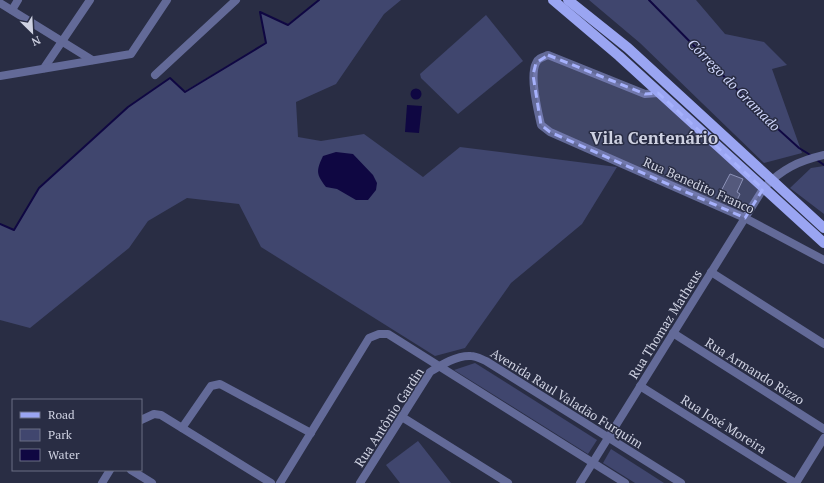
<svg xmlns="http://www.w3.org/2000/svg" width="824" height="483" font-family="'PT Serif',serif">
	<style>
		.green { fill: #40466e }
		.water { fill: #0f0742 }
		.lines { fill: none; stroke-linecap: round; stroke-linejoin: round }
		.stream { stroke: #0f0742; stroke-width: 2 }
		.building { fill: #40445d; stroke: #868ba8 }
		.minor { stroke: #636a98; stroke-width: 8 }
		.major { stroke: #9aa5f2; stroke-width: 10 }
		.marked { fill: #a6b1fc; fill-opacity: 0.2; stroke: #a6b1fc; stroke-width: 3; stroke-dasharray: 8 5; stroke-linejoin: round }
		.labels { text-anchor: middle; stroke-width: 3; stroke-linejoin: round; paint-order: stroke }
		.street-label { font-size: 13px; fill: #cfd2e2; stroke: #292d44 }
		.water-label { font-size: 14px; font-style: italic; fill: #d1d8fe; stroke: #292d44 }
		.district-label { font-size: 17px; font-weight: bold; fill: #cfd2e2; stroke: #292d44 }
	</style>
	<rect width="100%" height="100%" fill="#292d44"/>
	<g class="green">
		<path d="M319,0H401L384,14L336,84L296,102L298,137L321,141L364,134L423,177L460,147L617,167L582,224L511,283L465,348L435,356L261,247L239,204L187,198L148,221L129,248L30,328L0,320V224L14,230L39,188L128,107L170,78L185,91L266,43L260,12L288,24Z"/>
		<path d="M589,0H696L725,34L764,42L787,65L772,69L802,153L764,163L640,43Z"/>
		<path d="M486,15L523,61L458,114L421,78L420,74Z"/>
		<path d="M824,166V214L790,188L811,168Z"/>
		<path d="M475,363L597,440L588,454L454,370Z"/>
		<path d="M418,441L451,483H400L386,465Z"/>
		<path d="M611,449L664,483H635L603,463Z"/>
	</g>
	<g class="water">
		<circle cx="416" cy="94" r="5.5"/>
		<path d="M407,105L422,106L419,133L405,132Z"/>
		<path d="M336,152L353,154L373,175L377,183L376,190L368,200H356L337,189L326,187C316,174 316,171 323,156Z"/>
	</g>
	<g class="lines">
		<g class="stream">
			<path d="M649,0L757,110L799,148L812,156"/>
			<path d="M817,160L824,165"/>
			<path d="M0,224L14,230L39,188L128,107L170,78L185,92L266,43L260,12L288,25L319,0"/>
		</g>
	</g>
	<path class="building" d="M730,174L743,179L737,192L740,194L736,202L719,195Z"/>
	<g class="lines">
		<g class="minor">
			<path d="M0,3L92,60"/>
			<path d="M12,10L18,0"/>
			<path d="M44,68L90,0"/>
			<path d="M155,75L236,0"/>
			<path d="M0,76L131,54L167,0"/>
			<path d="M658,93L645,94L548,55C543,57 538,58 536,63C529,77 538,111 541,125L550,132L745,218L824,260"/>
			<path d="M711,272L824,344"/>
			<path d="M673,333L824,429"/>
			<path d="M640,386L795,483"/>
			<path d="M402,417L508,483"/>
			<path d="M141,420L154,414L161,415L271,483"/>
			<path d="M182,428L211,386L220,384L311,433"/>
			<path d="M131,470L152,483"/>
			<path d="M102,483L110,470"/>
			<path d="M280,483L369,338L379,334H388L625,483"/>
			<path d="M360,483L430,372C441,365 457,355 471,356C476,356 481,359 486,361L681,483"/>
			<path d="M580,483L763,189C781,169 799,161 824,155"/>
			<path d="M796,483L824,438"/>
		</g>
		<g class="major">
			<path d="M553,0L619,56L824,243"/>
			<path d="M568,0L628,48L824,228"/>
		</g>
	</g>
	<path class="marked" d="M548,55L645,94L658,93L763,189L745,218L550,132L541,125L533,75L536,63Z"/>
	<g class="labels">
		<g class="street-label">
			<text transform="translate(699 185) rotate(24)" y="5">Rua Benedito Franco</text>
			<text transform="translate(665 324) rotate(-58)" y="5">Rua Thomaz Matheus</text>
			<text transform="translate(755 371) rotate(32)" y="5">Rua Armando Rizzo</text>
			<text transform="translate(567 398) rotate(32)" y="5">Avenida Raul Valadão Furquim</text>
			<text transform="translate(389 417) rotate(-57)" y="5">Rua Antônio Gardin</text>
			<text transform="translate(724 424) rotate(32)" y="5">Rua José Moreira</text>
		</g>
		<g class="water-label">
			<text transform="translate(734 85) rotate(45)" y="5">Córrego do Gramado</text>
		</g>
		<g class="district-label">
			<text x="654" y="144">Vila Centenário</text>
		</g>
	</g>
	<rect x="12" y="399" width="130" height="72" fill="#292d44" stroke="#6b6f83"/>
	<rect x="20" y="412" width="20" height="6" fill="#9aa5f2" stroke="#6b6f83"/>
	<text x="48" y="419" font-size="12" fill="#cfd2e2">Road</text>
	<rect x="20" y="429" width="20" height="12" fill="#40466e" stroke="#6b6f83"/>
	<text x="48" y="439" font-size="12" fill="#cfd2e2">Park</text>
	<rect x="20" y="449" width="20" height="12" fill="#0f0742" stroke="#6b6f83"/>
	<text x="48" y="459" font-size="12" fill="#cfd2e2">Water</text>
	<g transform="translate(32 32) rotate(156)" stroke="#292d44" stroke-width="3" paint-order="stroke">
	<path d="M0-3L7 15L0 10L-7 15Z" fill="#cfd2e2"/>
	<text y="-6" font-size="11" font-weight="bold" text-anchor="middle" fill="#cfd2e2">N</text>
	</g>
</svg>
